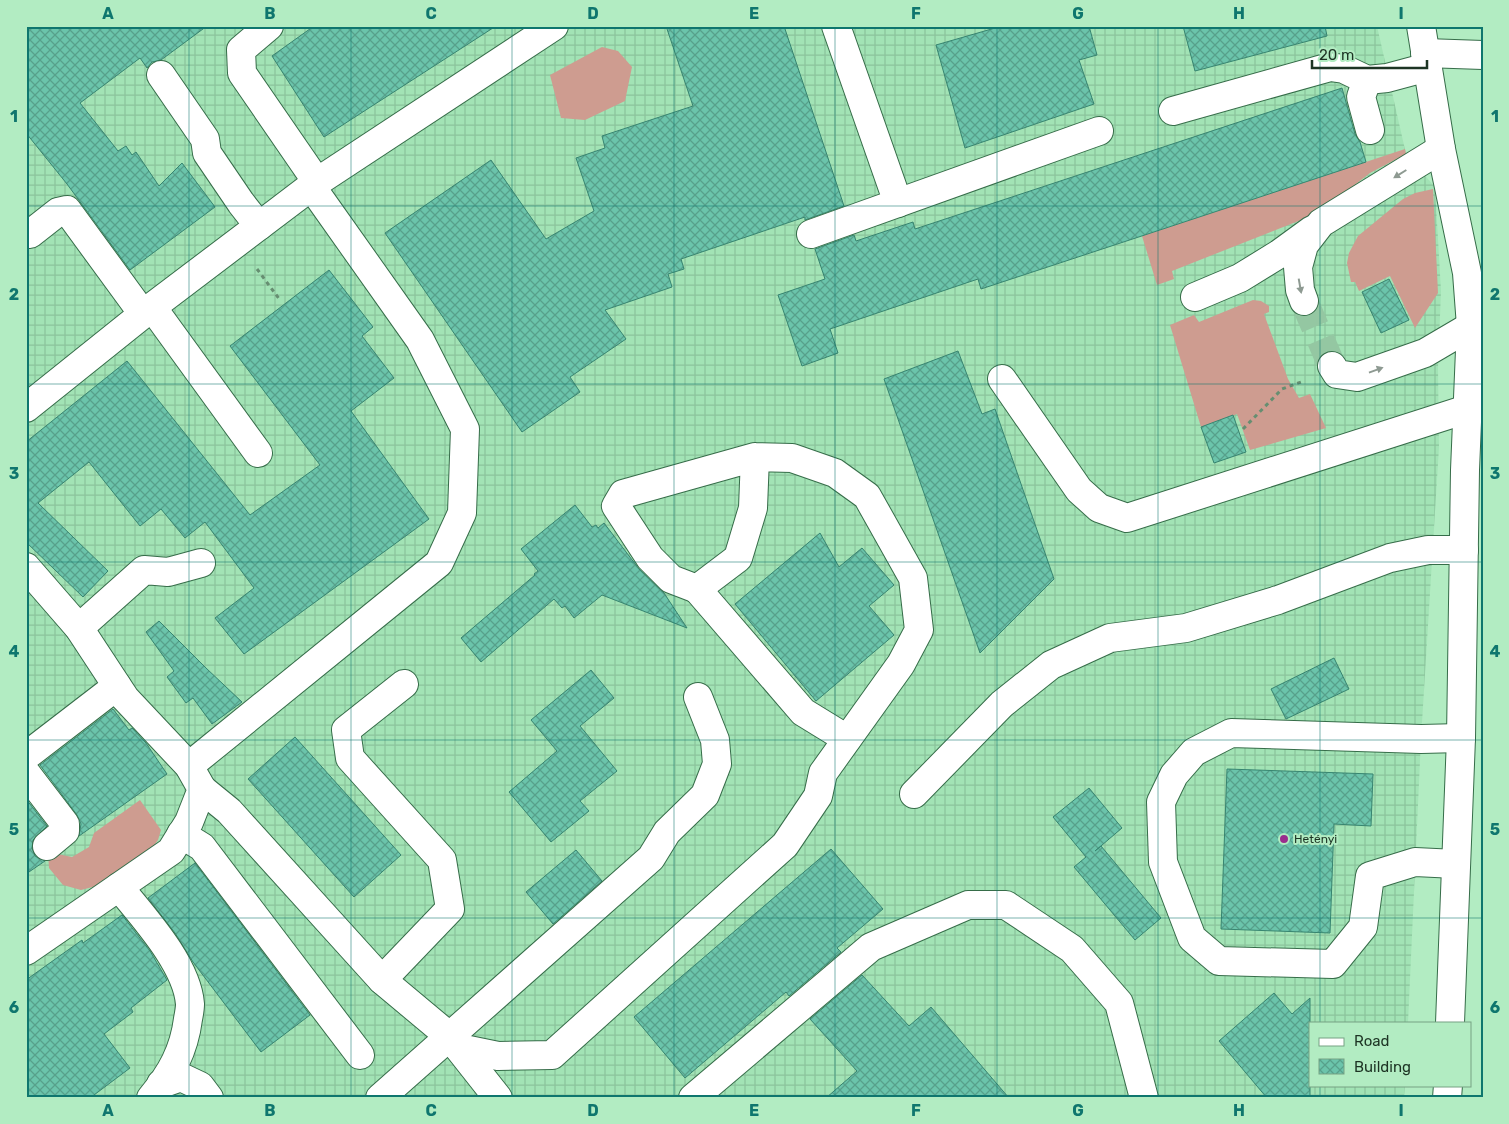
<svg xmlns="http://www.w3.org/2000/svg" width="1509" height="1124" font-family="Rubik,sans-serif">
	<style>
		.industrial { fill: url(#industrial-grid) }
		.grass { fill: #ce9c90 }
		.building { fill: url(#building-cross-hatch); stroke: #378570 }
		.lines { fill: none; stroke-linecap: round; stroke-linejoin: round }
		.minor-tunnel { stroke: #94c7a2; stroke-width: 28; stroke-dasharray: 28 14; stroke-linecap: butt }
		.minor-casing { stroke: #366d49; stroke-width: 30 }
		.path { stroke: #668e71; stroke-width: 3; stroke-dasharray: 4 4; stroke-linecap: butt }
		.minor { stroke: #fff; stroke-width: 28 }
		.oneway { fill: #8e9a92 }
		.grid { fill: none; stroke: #0f766e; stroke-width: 1; stroke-opacity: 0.55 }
		.poi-dot { fill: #9a2d8d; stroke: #b2ecc2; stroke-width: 2 }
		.labels { text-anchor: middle; stroke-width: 4; stroke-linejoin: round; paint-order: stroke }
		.poi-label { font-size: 12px; fill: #1d3424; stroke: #b2ecc2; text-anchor: start }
		.neatline { fill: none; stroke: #0f766e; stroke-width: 2 }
		.grid-label { font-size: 16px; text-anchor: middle; font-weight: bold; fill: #0f766e }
	</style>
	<defs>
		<pattern id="industrial-grid" width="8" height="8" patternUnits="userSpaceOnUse" patternTransform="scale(1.25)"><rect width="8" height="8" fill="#a2e3b5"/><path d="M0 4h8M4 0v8" fill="none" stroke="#8bc39c"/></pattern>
		<pattern id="building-cross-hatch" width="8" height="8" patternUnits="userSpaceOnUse" patternTransform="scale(1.25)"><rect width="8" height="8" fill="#6bc4ab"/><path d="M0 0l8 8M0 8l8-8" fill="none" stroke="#57a08b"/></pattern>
	</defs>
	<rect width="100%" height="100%" fill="#b2ecc2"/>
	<path class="industrial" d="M26,26H1377L1406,154L1435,187L1441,291L1438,368L1439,447L1421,739L1408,1023H1310V1085H1405L1404,1098H26Z"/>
	<g class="grass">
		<path d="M602,47L618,51L632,67L625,101L585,120L561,118L550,75Z"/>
		<path d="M1405,149L1406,154L1370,173L1330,204L1301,220L1172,271L1174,279L1157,285L1142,236Z"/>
		<path d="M1433,189L1438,293L1415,328L1390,276L1359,291L1355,282H1351L1347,263L1349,253L1358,236L1403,199L1415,193Z"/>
		<path d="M1253,300L1261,301L1269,306V312L1264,314L1288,379L1299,398L1310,394L1326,428L1250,450L1237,414L1201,427L1170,325L1194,315L1199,322Z"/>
		<path d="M140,800L161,830L158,840L150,851L108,883L81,890L63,885L49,868L48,852L72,857L89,847L94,833Z"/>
	</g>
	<g class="building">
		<path d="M26,26H207L161,60L152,62L147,68L140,58L80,103L118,151L126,146L132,155L136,152L159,186L182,163L215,207L130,270L67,184L26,133Z"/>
		<path d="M314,26H496L324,137L272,56Z"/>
		<path d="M666,26H784L844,206L805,220V217L681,259L684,269L668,274L672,287L605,310L626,339L570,377L580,392L522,432L385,233L491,160L546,239L594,211L576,158L605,148L602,136L693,106Z"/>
		<path d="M1002,26H1089L1097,55L1079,60L1094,104L965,148L936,45Z"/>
		<path d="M1183,26H1325L1327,36L1195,71Z"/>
		<path d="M1342,88L1355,134L1360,142L1366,162L981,289L978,279L830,329L838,353L802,366L778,295L825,279L815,249L854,235L856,241L913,222L915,229Z"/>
		<path d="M329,270L373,327L362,336L394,378L351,411L429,519L244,654L215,618L254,588L205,522L185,538L161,509L140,526L89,462L38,503L108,571L83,597L26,542V442L127,361L250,515L320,465L230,346Z"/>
		<path d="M1389,279L1409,320L1381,333L1362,292Z"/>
		<path d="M958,351L982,414L995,409L1054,579L980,653L884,379Z"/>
		<path d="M1233,415L1246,452L1214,463L1201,427Z"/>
		<path d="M575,505L592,527L596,525L598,528L604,523L639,569L664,593L687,628L602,595L574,618L565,606L562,608L554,599L481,662L461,638L535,575L534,574L538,571L521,549Z"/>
		<path d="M820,533L839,567L862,548L894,585L869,606L894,635L816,701L735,604Z"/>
		<path d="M159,621L206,668L242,702L212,724L193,698L186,703L167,677L174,671L146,632Z"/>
		<path d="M1334,658L1349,689L1286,719L1271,689Z"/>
		<path d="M591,670L614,698L580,726L617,771L580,801L589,811L551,842L509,792L557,751L531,720Z"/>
		<path d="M113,709L129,730L132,728L146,743L167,774L79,836L81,824L77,815L40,765Z"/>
		<path d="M295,737L401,855L354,897L248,779Z"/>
		<path d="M1227,769L1373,774L1371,826L1334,824L1330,933L1221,929Z"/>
		<path d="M1089,788L1122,828L1095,851L1101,846L1161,918L1135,940L1074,867L1086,857L1053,817Z"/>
		<path d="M26,799L47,826L33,840L32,848L35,856L45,861L26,874Z"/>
		<path d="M831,849L883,909L837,948L841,952L789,996L786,992L685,1078L634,1017Z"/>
		<path d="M576,850L602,881L553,924L526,892Z"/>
		<path d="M195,863L310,1015L261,1052L193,962L175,933L148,898Z"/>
		<path d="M122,915L150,951L167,980L131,1008L133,1012L104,1034L130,1068L90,1098H26V980L82,940L83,943Z"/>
		<path d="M862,975L909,1026L931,1007L1009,1098H826L857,1071L810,1019Z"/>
		<path d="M1274,993L1292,1014L1310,998V1098H1267L1219,1041Z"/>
	</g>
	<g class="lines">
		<path class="minor-tunnel" d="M1304,301L1332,366"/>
		<defs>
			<g id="minor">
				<path d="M269,26L241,50L242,73L317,182"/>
				<path d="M836,26L898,203"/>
				<path d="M1421,26L1441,149L1467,273L1471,326L1465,470L1461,738L1450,1023"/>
				<path d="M1425,53L1483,55"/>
				<path d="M161,75L205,139L207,153L241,203L259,226"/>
				<path d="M1367,80L1361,97L1370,130"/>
				<path d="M1173,111L1330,67L1344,69L1367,80L1387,78L1428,67"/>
				<path d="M30,234L58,212L67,210L143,314"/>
				<path d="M811,234L1099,131"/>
				<path d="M1195,297L1240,278L1279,254L1312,230"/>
				<path d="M1304,301L1300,290L1298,267L1304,245L1321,223L1441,149"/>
				<path d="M152,307L258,453"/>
				<path d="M1332,366L1337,374L1357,377L1425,353L1471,326"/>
				<path d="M1002,379L1079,490L1099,508L1127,518L1467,409"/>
				<path d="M26,408L152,307L317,182L554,26"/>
				<path d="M26,567L79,628L125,698L189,766L202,789L189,822L171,851L26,951"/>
				<path d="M697,589L803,712L847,739"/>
				<path d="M79,628L144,570L168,572L201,563"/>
				<path d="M26,756L117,686"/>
				<path d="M189,766L439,563L462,513L465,429L420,340L311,186"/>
				<path d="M26,773L65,824V831L47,846"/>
				<path d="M202,789L229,811L382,980L449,1036L498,1098"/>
				<path d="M914,794L1002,704L1051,665L1110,638L1186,628L1278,600L1390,558L1428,550H1464"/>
				<path d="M181,834L202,847L360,1055"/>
				<path d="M1456,864L1415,862L1370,876L1363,927L1333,964L1219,961L1192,938L1163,862L1161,802L1174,775L1194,752L1231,733L1421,739L1461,738"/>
				<path d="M119,887C143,917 187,964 190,1004C190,1009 189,1014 188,1019C184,1051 171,1074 151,1098"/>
				<path d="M382,980L450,909L442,860L350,758L346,730L404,684"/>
				<path d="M459,1048L498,1056L552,1055L785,845L818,796L823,773L901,664L919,630L913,578L867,496L835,473L792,458L755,457L623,494L616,506L650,558L671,579L697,589L738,558L753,508L755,457"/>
				<path d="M161,1084L181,1077L200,1086L209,1098"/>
				<path d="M380,1098L651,858L667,832L705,795L717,764L715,740L698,697"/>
				<path d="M693,1098L871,947L968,905H1006L1072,949L1119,1003L1144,1098"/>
				<path d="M1447,1098L1448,1085"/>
			</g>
		</defs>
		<use href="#minor" class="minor-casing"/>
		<g class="path">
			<path d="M257,269L280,300"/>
			<path d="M1243,429L1282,389L1301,382"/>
		</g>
		<use href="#minor" class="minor"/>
	</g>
	<defs><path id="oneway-solid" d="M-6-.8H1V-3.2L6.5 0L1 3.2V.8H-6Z" transform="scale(1.25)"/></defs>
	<g class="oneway">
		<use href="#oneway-solid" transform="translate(1400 174) rotate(148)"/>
		<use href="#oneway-solid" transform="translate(1300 286) rotate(80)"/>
		<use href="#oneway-solid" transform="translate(1376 370) rotate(-20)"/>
	</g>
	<path class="grid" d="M189,26V1098M351,26V1098M512,26V1098M674,26V1098M835,26V1098M997,26V1098M1158,26V1098M1320,26V1023M26,206H1483M26,384H1483M26,562H1483M26,740H1483M26,918H1483M1320,1085V1098"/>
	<circle class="poi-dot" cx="1284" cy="839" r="5"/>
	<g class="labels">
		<g class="poi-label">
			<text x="1294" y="843">Hetényi</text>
		</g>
	</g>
	<rect width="1509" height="1124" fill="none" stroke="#b2ecc2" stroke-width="55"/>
	<rect x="1309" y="1022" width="162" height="65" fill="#b2ecc2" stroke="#76a283"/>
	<rect x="1319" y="1038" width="25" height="8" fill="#ffffff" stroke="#76a283"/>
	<text x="1354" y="1046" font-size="15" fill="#1d3424">Road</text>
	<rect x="1319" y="1059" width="25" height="15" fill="url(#building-cross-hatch)" stroke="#76a283"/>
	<text x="1354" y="1072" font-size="15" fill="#1d3424">Building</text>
	<path d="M1312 60v8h115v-8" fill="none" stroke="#1d3424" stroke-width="2.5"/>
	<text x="1319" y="60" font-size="15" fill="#1d3424" stroke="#b2ecc2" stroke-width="4" paint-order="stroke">20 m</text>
	<rect x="28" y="28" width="1454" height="1068" class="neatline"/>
	<g class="grid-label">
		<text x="108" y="19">A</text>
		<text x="270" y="19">B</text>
		<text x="431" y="19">C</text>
		<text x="593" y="19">D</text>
		<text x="754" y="19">E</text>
		<text x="916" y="19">F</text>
		<text x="1078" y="19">G</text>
		<text x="1239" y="19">H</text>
		<text x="1401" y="19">I</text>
		<text x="14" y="122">1</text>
		<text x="1495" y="122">1</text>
		<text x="14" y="300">2</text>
		<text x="1495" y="300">2</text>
		<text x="14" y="479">3</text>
		<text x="1495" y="479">3</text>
		<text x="14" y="657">4</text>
		<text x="1495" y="657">4</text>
		<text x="14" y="835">5</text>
		<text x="1495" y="835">5</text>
		<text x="14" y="1013">6</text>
		<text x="1495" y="1013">6</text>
		<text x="108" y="1116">A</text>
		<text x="270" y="1116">B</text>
		<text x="431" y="1116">C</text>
		<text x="593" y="1116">D</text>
		<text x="754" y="1116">E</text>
		<text x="916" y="1116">F</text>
		<text x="1078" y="1116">G</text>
		<text x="1239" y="1116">H</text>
		<text x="1401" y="1116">I</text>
	</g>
</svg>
